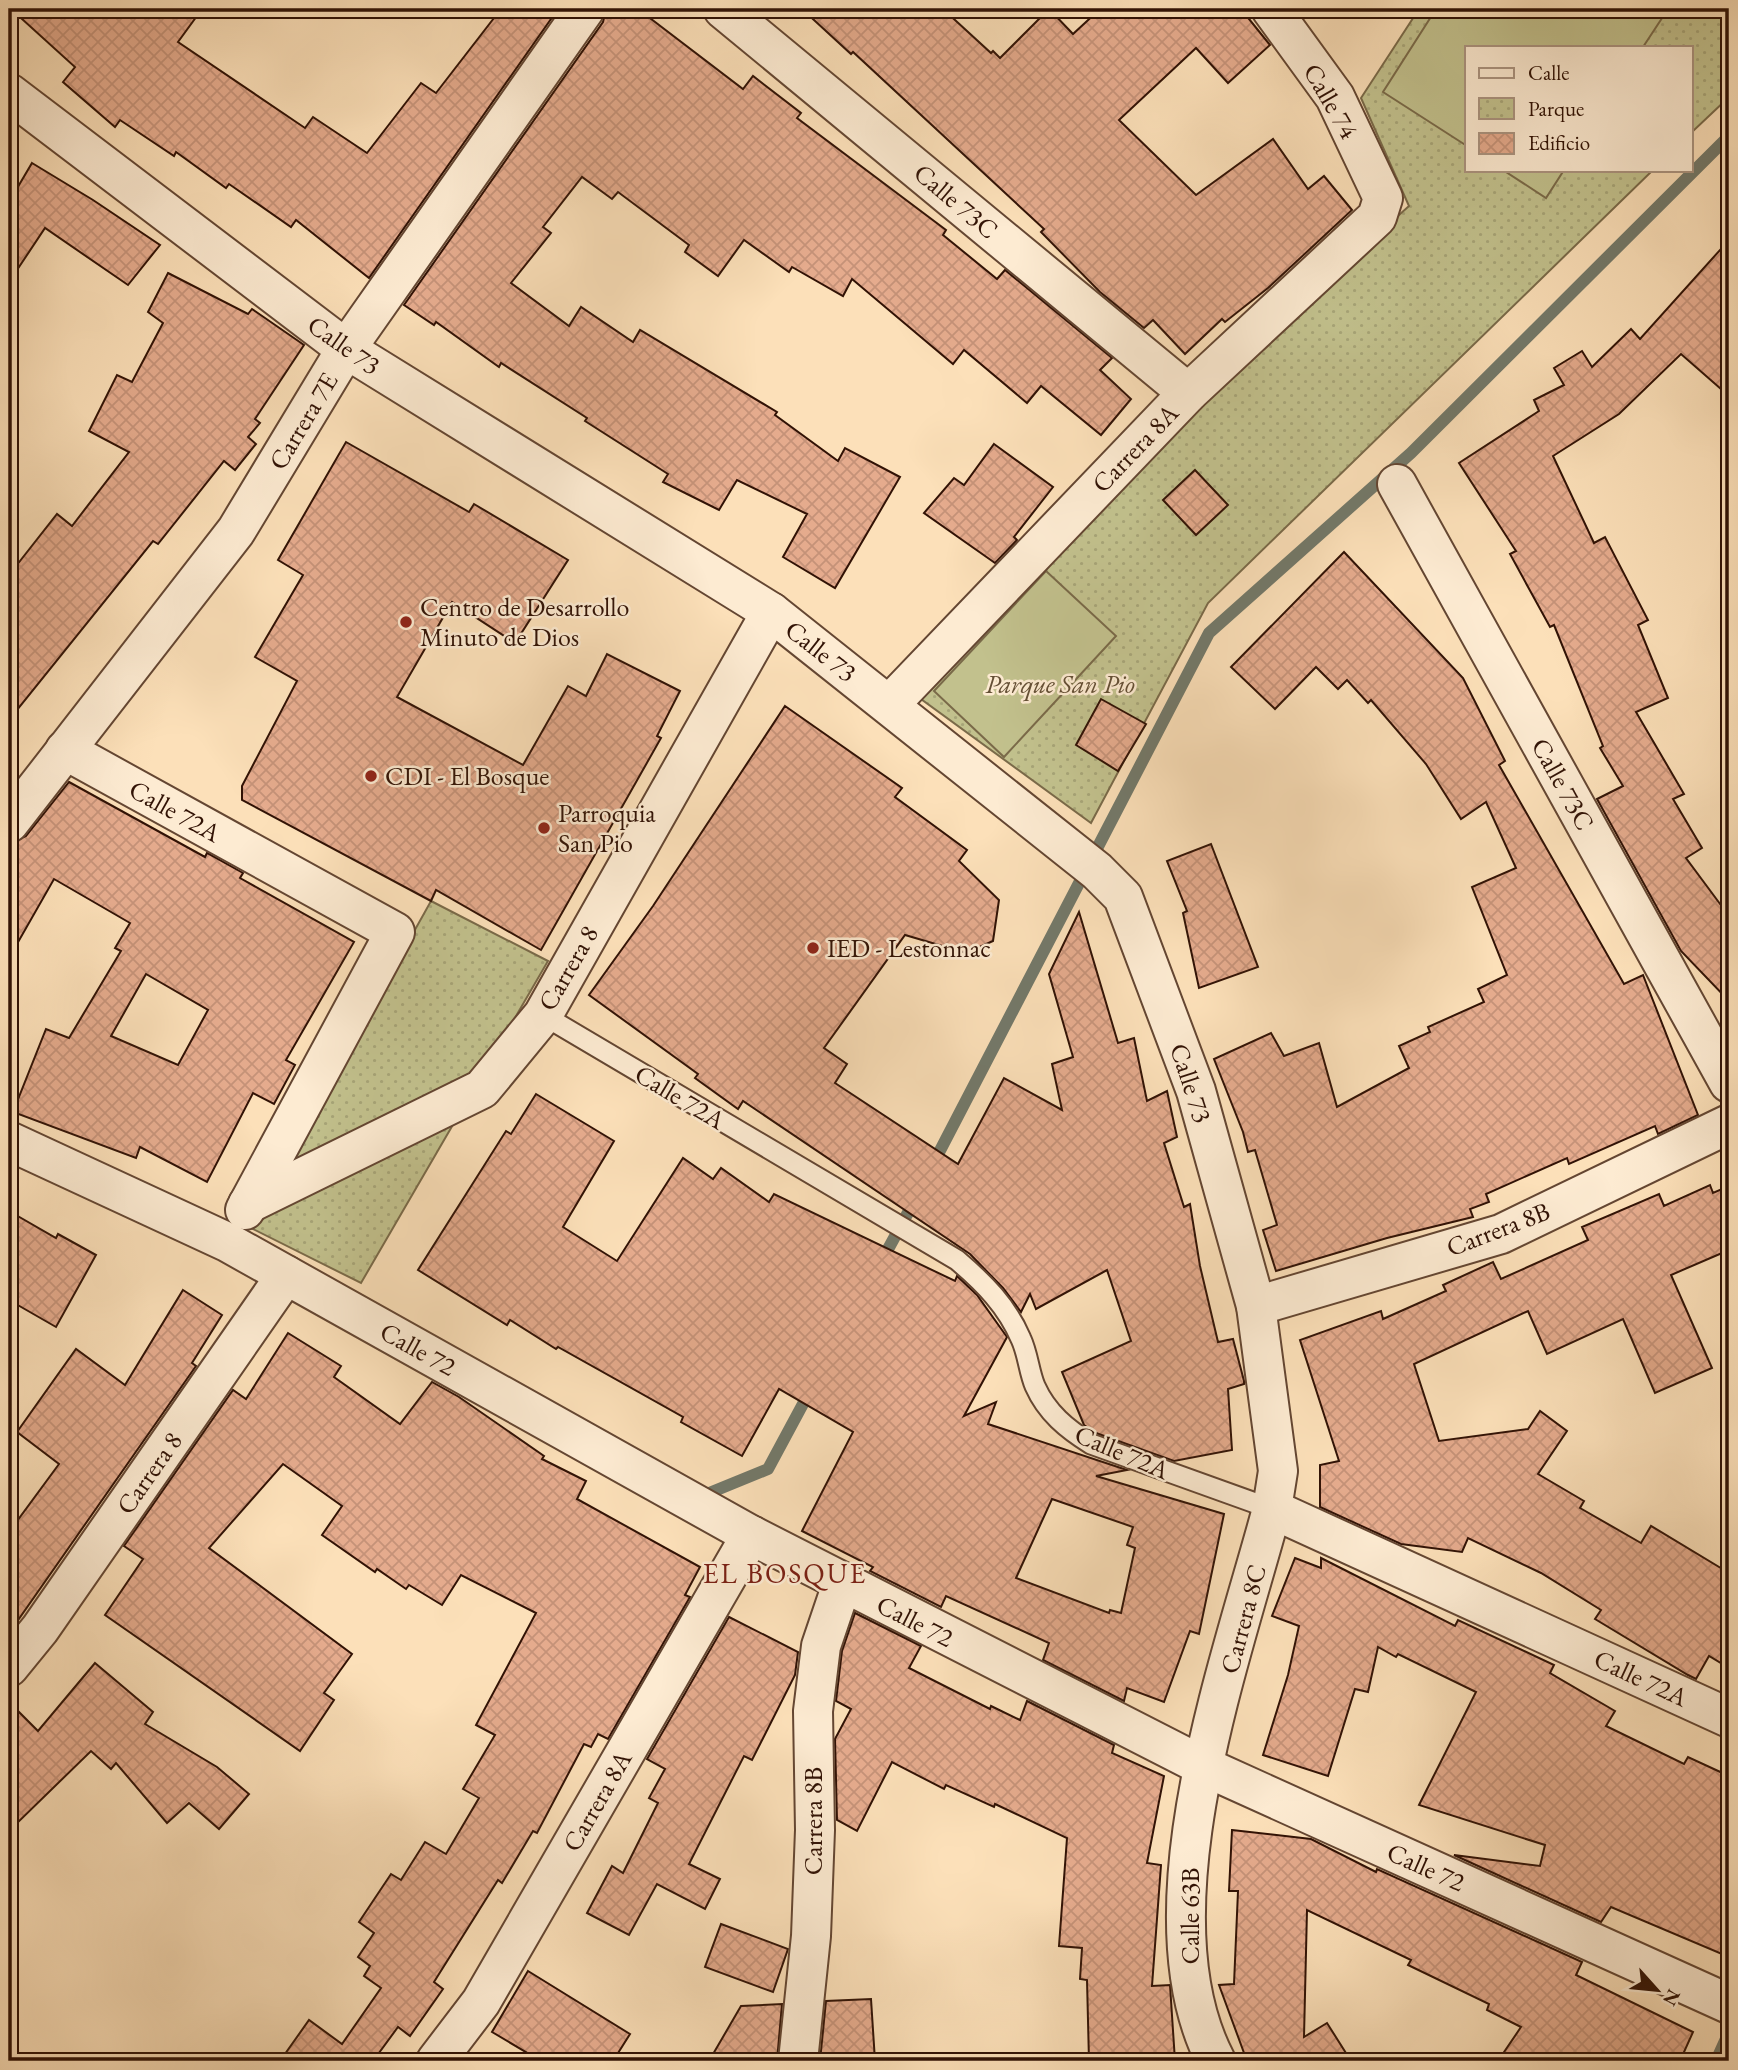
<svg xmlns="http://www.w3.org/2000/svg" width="1738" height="2070" font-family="'EB Garamond',serif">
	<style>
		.park { fill: url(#park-dots); stroke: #7a6a49; stroke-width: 2 }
		.pitch { fill: #c2c18d; stroke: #7a6a49; stroke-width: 2 }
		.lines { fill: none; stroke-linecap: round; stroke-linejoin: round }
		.stream { stroke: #73796a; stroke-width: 12 }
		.building { fill: url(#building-cross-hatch); stroke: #311205; stroke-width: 2; fill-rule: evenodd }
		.service-casing { stroke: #644632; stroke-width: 23 }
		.minor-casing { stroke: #644632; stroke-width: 42 }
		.service { stroke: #fdebd2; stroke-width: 19 }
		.minor { stroke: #fdebd2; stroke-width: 38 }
		.poi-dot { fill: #8f2418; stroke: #fdebd2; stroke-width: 2.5 }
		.labels { text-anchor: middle; stroke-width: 5; stroke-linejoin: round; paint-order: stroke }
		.street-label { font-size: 26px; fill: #311205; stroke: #fdebd2 }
		.poi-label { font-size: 26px; fill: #311205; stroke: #fdebd2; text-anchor: start }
		.park-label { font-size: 26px; font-style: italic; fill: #644f35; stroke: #fdebd2 }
		.neighbourhood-label { font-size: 28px; letter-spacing: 2px; fill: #7a1f14; stroke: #fdebd2 }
	</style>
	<defs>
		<pattern id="park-dots" width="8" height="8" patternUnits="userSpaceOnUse" patternTransform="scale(1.75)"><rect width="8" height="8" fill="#c2c18d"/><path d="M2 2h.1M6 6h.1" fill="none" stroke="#a7a578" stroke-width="1.8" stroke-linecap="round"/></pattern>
		<pattern id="building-cross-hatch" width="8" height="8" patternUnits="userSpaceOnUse" patternTransform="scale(1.75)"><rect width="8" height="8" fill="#e5ab8d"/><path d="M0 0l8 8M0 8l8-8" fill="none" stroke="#c59278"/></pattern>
	</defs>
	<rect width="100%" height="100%" fill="#fce0b9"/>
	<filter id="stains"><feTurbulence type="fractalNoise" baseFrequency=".00286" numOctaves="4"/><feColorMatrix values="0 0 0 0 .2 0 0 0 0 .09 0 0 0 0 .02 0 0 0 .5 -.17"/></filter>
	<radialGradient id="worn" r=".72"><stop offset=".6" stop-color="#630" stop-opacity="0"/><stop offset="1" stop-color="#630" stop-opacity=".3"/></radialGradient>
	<g class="park">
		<path d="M1419,9H1723V17L1729,29V97L1691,133V47H1467V170H1653L1208,603L1091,823L921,699L1197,397L1409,206L1361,98Z"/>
		<path d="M431,901L548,961L361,1283L249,1227Z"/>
	</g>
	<g class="pitch">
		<path d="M1436,9H1668L1643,47H1467V146L1383,92Z"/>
		<path d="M1503,170H1564L1546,198Z"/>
		<path d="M1046,571L1116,636L1004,757L934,691Z"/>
	</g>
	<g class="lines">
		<g class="stream">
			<path d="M932,1166L1209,633L1411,453L1729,136"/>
			<path d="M881,1262L916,1198"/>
			<path d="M697,1498L768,1469L811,1389"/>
			<path d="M1716,2061L1729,2032"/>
		</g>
	</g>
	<g class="building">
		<path d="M11,9H202L178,42L305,128L313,117L367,153L421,83L436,93L501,9H558L369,278L296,220L291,227L229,184L226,188L176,152L174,156L120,120L115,127L63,82L75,67Z"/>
		<path d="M606,9H638L743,89L753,76L801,113L797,118L946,230L943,235L997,279L1005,270L1112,358L1100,370L1131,399L1101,435L1041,386L1027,403L964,350L953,364L852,279L843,296L792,267L789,272L744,240L718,276L685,252L689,245L618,192L612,199L582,177L543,227L551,233L511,283L569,326L581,307L633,342L640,330L777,412L775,415L838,461L845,448L900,477L835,588L783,557L807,514L737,480L719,510L663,482L668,474L585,421L587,418L501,363L499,367L436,322L434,325L404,305L603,22Z"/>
		<path d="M802,9H943L991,53L993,51L1000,58L1049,9L1073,34L1100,9H1241L1270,45L1228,83L1196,48L1119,120L1196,195L1273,139L1308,189L1324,176L1352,210L1268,288L1225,322L1222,319L1185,354L1153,320L1144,328L1100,292L1041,232L1044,229L853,52L851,54Z"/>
		<path d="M32,163L93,200L160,245L128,285L45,228L9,282V202Z"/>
		<path d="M1729,240V396L1681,354L1619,414L1553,456L1594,543L1605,537L1648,620L1638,625L1668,698L1636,712L1684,794L1673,799L1702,848L1686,858L1729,916V1001L1681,951L1597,799L1623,786L1600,748L1603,746L1554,625L1550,627L1510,554L1516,551L1459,463L1539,411L1534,400L1564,385L1554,368L1582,351L1592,367L1631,329L1640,339Z"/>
		<path d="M168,273L248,314L252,309L304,345L255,419L260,423L248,437L256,444L235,470L224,461L158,544L153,541L9,720V575L57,514L72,526L129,452L89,431L117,375L132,382L163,323L148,312Z"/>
		<path d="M346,442L469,512L474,504L568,560L515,643L452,602L397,697L523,765L568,686L586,696L607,654L680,691L657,736L661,738L541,950L436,890L431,901L242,800V786L297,681L255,657L303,575L278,560Z"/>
		<path d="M994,444L1053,487L1014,537L1017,540L995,563L924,513L954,478L964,485Z"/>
		<path d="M1195,470L1228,505L1196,535L1163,500Z"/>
		<path d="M1344,552L1463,678L1505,761L1499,765L1624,984L1643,975L1698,1115L1658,1134L1655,1126L1569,1164L1567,1158L1486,1194L1489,1202L1470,1209L1473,1217L1387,1238L1276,1271L1263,1230L1277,1225L1255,1150L1248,1152L1243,1132L1214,1059L1271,1033L1284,1056L1319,1043L1337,1107L1409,1068L1399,1046L1430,1032L1428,1027L1484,1002L1478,989L1507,975L1472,887L1516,868L1486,802L1461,819L1426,764L1371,700L1368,703L1347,680L1338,689L1316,667L1275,709L1231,667Z"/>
		<path d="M1101,699L1146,724L1118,771L1076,745Z"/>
		<path d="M785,706L902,788L895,797L967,850L959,861L999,900L993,941L966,953L905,935L824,1048L847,1064L835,1083L958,1164L1004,1078L1062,1110L1052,1064L1073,1057L1049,974L1079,912L1118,1043L1134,1038L1147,1101L1167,1091L1177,1137L1164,1143L1184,1207L1190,1204L1200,1266L1218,1342L1233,1339L1244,1381V1384L1228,1389L1232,1450L1174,1461L1096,1433L1084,1425L1062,1372L1131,1341L1107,1270L1036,1309L1030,1294L1021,1312L1003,1288L970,1254L743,1101L738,1109L695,1078L698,1074L589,995L653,906Z"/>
		<path d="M69,782L205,857L207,853L243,873L240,878L354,942L286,1060L295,1065L274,1104L253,1093L207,1182L140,1147L136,1158L13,1112L46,1029L69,1038L121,951L115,948L130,923L54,879L9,958V844L26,836ZM146,974L208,1010L178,1065L111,1036Z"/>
		<path d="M1211,844L1258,967L1199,988L1183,913L1187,911L1167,861Z"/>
		<path d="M536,1094L614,1141L563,1227L617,1261L683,1158L713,1179L721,1168L769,1202L774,1194L955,1281L957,1276L977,1295L1007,1337L964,1416L996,1402L988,1424L1127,1470L1096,1476L1224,1514L1199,1634L1190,1631L1164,1702L1127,1688L1124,1701L1043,1660L1049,1643L946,1596L941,1607L870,1571L873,1567L802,1531L853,1432L779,1389L742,1456L681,1422L683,1417L558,1347L556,1349L510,1320L507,1325L418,1270L506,1131L511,1134ZM1052,1499L1133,1527L1127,1545L1135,1548L1121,1613L1110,1610L1109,1613L1016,1578Z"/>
		<path d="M1710,1185L1713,1193L1729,1186V1250L1671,1275L1712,1368L1655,1393L1623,1319L1547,1354L1528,1311L1414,1364L1439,1441L1528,1429L1540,1411L1567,1431L1538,1474L1584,1501L1580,1508L1641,1543L1651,1526L1729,1573V1668L1709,1656L1696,1679L1688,1675L1595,1619L1601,1610L1541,1573L1468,1538L1462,1552L1401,1544L1320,1507V1465L1339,1461L1300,1340L1381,1311L1383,1319L1446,1291L1443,1285L1493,1262L1501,1279L1588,1240L1582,1227L1659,1194L1664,1206Z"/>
		<path d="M9,1211L56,1238L58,1234L96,1255L56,1327L9,1300Z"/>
		<path d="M183,1290L222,1315L192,1363L196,1366L9,1633V1532L59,1464L17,1432L76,1349L125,1385Z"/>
		<path d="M288,1333L341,1366L334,1377L400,1424L432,1382L459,1397L544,1456L542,1459L586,1481L577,1499L700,1567L685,1595L690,1597L608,1739L598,1734L591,1747L584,1744L537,1833L533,1831L502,1883L498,1880L434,1982L443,1989L410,2036L398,2027L373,2061H280L309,2020L342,2044L381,1988L364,1976L370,1966L358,1957L374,1933L359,1922L391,1874L401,1880L425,1842L446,1854L479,1798L463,1789L495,1735L476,1725L536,1613L461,1575L442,1605L409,1585L406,1589L377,1569L375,1572L322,1535L342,1506L283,1464L209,1548L352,1654L324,1693L334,1700L300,1751L105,1615L143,1559L124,1546L233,1390L246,1399Z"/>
		<path d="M1295,1558L1321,1568V1558L1455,1626L1458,1620L1554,1665L1550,1673L1615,1711L1606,1726L1684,1764L1688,1757L1729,1776V1957L1611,1907L1601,1922L1454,1855L1540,1866L1545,1845L1419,1805L1476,1692L1398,1654L1396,1657L1378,1647L1368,1692L1355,1689L1328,1776L1263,1755L1288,1675L1299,1626L1272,1616Z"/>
		<path d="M855,1613L921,1646L909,1668L990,1709L991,1706L1020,1720L1027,1701L1114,1745L1112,1753L1164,1776L1147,1863L1161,1865L1152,1986L1170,1985L1175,2061H1089L1087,1980L1080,1979L1082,1948L1059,1946L1067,1838L995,1804L994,1807L946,1785L944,1789L892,1762L857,1831L837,1820L835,1739L851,1709L836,1701L842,1651Z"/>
		<path d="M729,1617L798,1652L795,1675L752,1760L744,1756L689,1864L720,1879L705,1909L657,1884L629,1935L587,1913L612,1866L623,1873L658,1803L649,1798L665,1769L647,1759Z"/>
		<path d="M95,1663L153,1712L145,1724L217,1767L249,1794L219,1829L189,1803L167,1823L116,1763L111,1769L91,1751L9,1831V1702L38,1731Z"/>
		<path d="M1232,1830L1311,1839L1376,1872L1377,1869L1582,1962L1576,1975L1693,2032L1680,2061H1498L1521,2027L1487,2010L1489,2004L1408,1965L1411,1960L1307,1910L1304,2037L1327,2023L1351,2061H1247L1219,1985L1234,1984L1238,1891H1229Z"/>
		<path d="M721,1924L788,1949L773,1992L705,1967Z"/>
		<path d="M528,1971L630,2034L613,2061H541L492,2032Z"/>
		<path d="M871,1999L875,2061H820L826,2001Z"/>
		<path d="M782,2004L777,2061H709L741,2006Z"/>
	</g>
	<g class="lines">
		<defs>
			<path id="service" d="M543,1015L957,1260C984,1283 1007,1306 1021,1339C1028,1354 1029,1372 1035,1386C1047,1413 1067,1429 1091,1444L1272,1509"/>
			<g id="minor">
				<path d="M723,9L1188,393"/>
				<path d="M9,93L346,349L771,612L1097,871L1123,897L1196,1091L1256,1306L1278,1471L1272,1509C1231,1662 1138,1913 1216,2061"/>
				<path d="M1397,484L1729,1083"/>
				<path d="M890,704L1188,393L1377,217L1383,198L1335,97L1271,9"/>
				<path d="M65,750L395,932L245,1210"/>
				<path d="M9,823L236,531L346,349L585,9"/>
				<path d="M9,1141L227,1242L751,1535L1203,1766L1729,2004"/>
				<path d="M248,1204L482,1089L543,1015L771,612"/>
				<path d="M1256,1306L1501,1234L1729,1124"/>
				<path d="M1272,1509L1729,1718"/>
				<path d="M9,1667L40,1629L286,1275"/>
				<path d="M436,2061L481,2002L751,1535"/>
				<path d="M798,2061L811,1936L815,1830L813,1711L821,1646L842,1584"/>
			</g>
		</defs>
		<use href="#service" class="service-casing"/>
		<use href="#minor" class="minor-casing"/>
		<use href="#service" class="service"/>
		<use href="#minor" class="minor"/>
	</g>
	<g class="poi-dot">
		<circle cx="406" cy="622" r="7"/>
		<circle cx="371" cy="776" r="7"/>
		<circle cx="544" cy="828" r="7"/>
		<circle cx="813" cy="948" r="7"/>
	</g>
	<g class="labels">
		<g class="street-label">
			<text transform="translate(1331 101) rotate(60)" y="9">Calle 74</text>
			<text transform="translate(956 201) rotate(40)" y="9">Calle 73C</text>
			<text transform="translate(344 345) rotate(35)" y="9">Calle 73</text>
			<text transform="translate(303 421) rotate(-59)" y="9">Carrera 7E</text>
			<text transform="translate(1135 448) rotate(-46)" y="9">Carrera 8A</text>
			<text transform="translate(821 651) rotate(38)" y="9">Calle 73</text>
			<text transform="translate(1563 784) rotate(61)" y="9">Calle 73C</text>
			<text transform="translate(175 811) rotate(29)" y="9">Calle 72A</text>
			<text transform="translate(568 968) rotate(-60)" y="9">Carrera 8</text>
			<text transform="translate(1191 1083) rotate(72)" y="9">Calle 73</text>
			<text transform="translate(680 1097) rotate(31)" y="9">Calle 72A</text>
			<text transform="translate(1498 1229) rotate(-21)" y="9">Carrera 8B</text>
			<text transform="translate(418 1349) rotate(29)" y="9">Calle 72</text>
			<text transform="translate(1122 1452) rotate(23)" y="9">Calle 72A</text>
			<text transform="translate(149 1473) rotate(-55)" y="9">Carrera 8</text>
			<text transform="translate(1243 1619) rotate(-75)" y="9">Carrera 8C</text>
			<text transform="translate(915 1621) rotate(27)" y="9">Calle 72</text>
			<text transform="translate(1641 1678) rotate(25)" y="9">Calle 72A</text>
			<text transform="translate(597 1801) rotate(-60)" y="9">Carrera 8A</text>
			<text transform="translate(813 1821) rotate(-90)" y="9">Carrera 8B</text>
			<text transform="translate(1426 1867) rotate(24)" y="9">Calle 72</text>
			<text transform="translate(1190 1916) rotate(-90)" y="9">Calle 63B</text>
		</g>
		<g class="poi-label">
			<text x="420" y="616">Centro de Desarrollo<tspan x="420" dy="30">Minuto de Dios</tspan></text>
			<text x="385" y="785">CDI - El Bosque</text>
			<text x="558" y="822">Parroquia<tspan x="558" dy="30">San Pio</tspan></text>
			<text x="827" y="957">IED - Lestonnac</text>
		</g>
		<g class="park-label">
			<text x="1060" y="693">Parque San Pio</text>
		</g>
		<g class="neighbourhood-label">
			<text x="785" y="1583">EL BOSQUE</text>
		</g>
	</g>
	<rect width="1738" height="2070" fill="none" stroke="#fce0b9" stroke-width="35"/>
	<rect x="10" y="10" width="1717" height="2049" fill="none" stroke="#311205" stroke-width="3.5"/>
	<rect x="18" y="18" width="1703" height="2035" fill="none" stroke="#311205" stroke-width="2"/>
	<rect x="1465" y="46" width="228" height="126" fill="#fdebd2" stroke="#ab9480" stroke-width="2"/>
	<rect x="1479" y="68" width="35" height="10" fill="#fdebd2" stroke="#ab9480" stroke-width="2"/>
	<text x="1528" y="80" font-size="21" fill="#311205">Calle</text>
	<rect x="1479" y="98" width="35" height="21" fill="url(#park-dots)" stroke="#ab9480" stroke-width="2"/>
	<text x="1528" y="116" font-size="21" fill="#311205">Parque</text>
	<rect x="1479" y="133" width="35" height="21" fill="url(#building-cross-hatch)" stroke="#ab9480" stroke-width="2"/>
	<text x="1528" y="150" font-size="21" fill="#311205">Edificio</text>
	<g transform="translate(1657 1990) rotate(117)" stroke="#fdebd2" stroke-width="5" paint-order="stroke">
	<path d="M0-5L12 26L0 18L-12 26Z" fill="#311205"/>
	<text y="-10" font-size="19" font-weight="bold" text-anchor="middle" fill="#311205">N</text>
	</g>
	<rect width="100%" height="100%" filter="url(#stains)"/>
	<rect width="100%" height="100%" fill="url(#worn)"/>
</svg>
